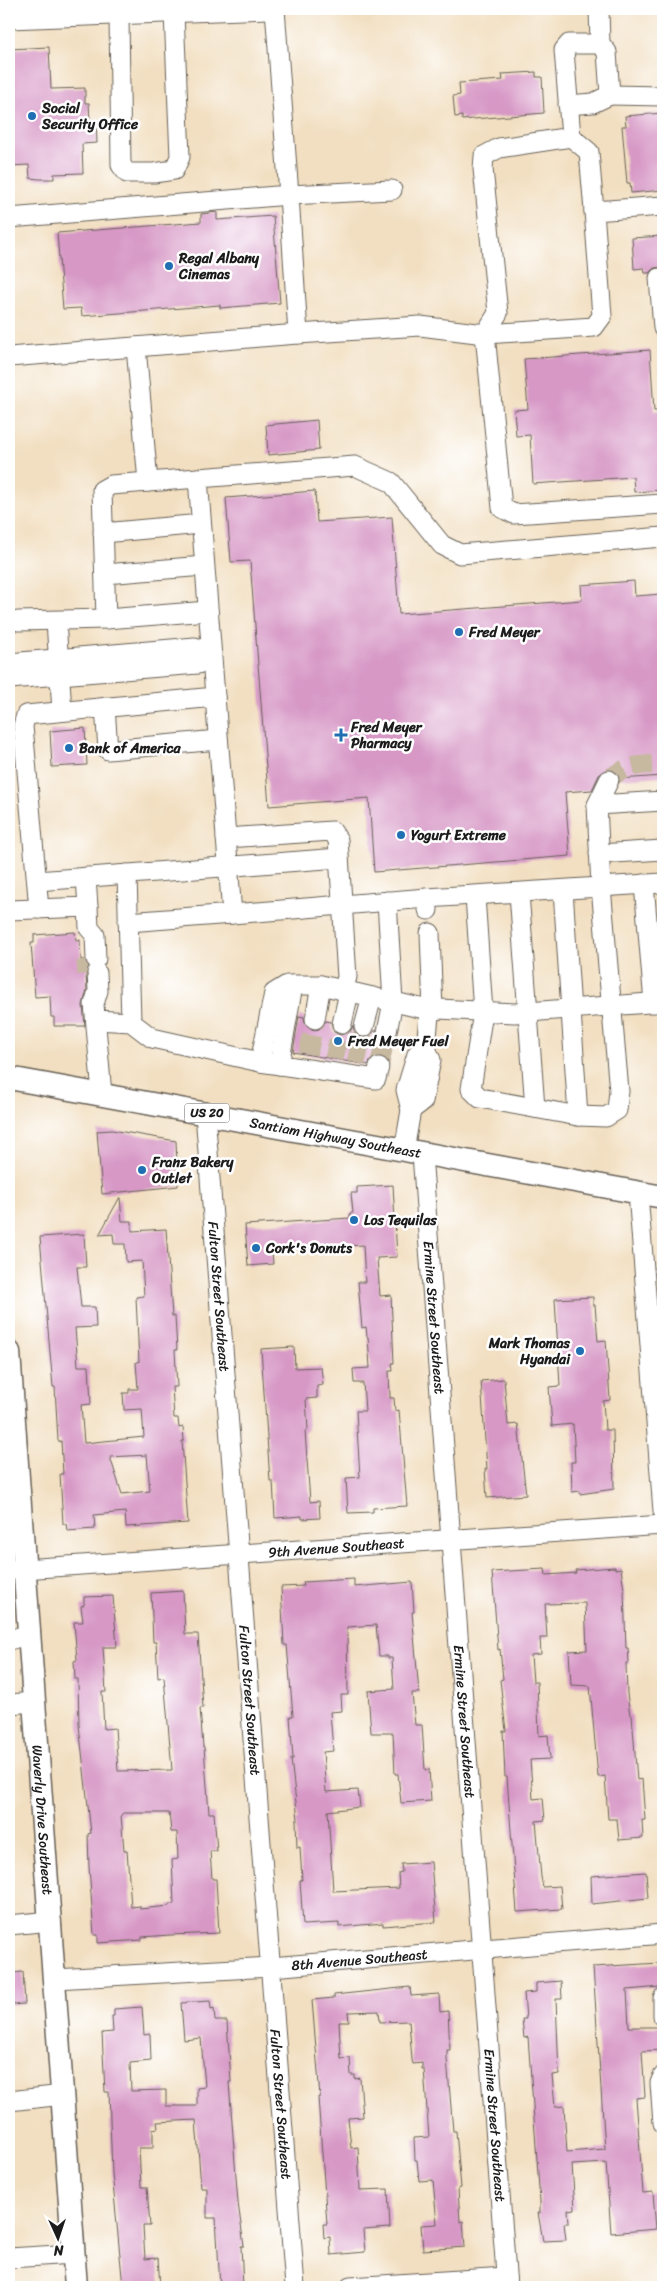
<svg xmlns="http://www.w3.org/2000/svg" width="672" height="2296" font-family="Sriracha,sans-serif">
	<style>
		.building { fill: #d798c6; fill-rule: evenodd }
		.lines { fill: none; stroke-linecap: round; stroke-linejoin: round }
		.minor-tunnel { stroke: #c7b8a0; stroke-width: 19; stroke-dasharray: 19 9; stroke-linecap: butt }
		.minor-casing { stroke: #676056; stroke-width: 21 }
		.major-casing { stroke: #676056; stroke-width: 25 }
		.minor { stroke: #fff; stroke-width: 19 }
		.major { stroke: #fff; stroke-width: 22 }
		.poi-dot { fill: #1f6fb2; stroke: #fff; stroke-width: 2 }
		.labels { text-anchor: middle; stroke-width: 5; stroke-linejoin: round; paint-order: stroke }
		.shield { fill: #fff; stroke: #606060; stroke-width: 1 }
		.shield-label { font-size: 12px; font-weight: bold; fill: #1c1c1c }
		.poi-label { font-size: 14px; font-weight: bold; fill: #1c1c1c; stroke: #fff; text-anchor: start }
		.street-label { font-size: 14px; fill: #1c1c1c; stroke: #fff }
	</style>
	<rect width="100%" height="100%" fill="#fff"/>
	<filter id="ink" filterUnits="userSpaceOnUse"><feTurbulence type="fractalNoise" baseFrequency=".02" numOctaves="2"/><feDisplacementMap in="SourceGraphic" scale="10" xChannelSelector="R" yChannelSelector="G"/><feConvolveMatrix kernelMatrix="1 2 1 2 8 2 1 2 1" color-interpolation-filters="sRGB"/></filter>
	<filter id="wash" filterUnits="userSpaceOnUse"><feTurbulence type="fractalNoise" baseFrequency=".0096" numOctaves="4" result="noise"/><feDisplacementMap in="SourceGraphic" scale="20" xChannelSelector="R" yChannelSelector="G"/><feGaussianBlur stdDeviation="1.12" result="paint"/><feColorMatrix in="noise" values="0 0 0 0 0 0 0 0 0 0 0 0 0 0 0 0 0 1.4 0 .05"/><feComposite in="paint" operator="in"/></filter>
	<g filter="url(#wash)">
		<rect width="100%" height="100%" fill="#f2dfc1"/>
		<g id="blocks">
			<g class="building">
				<path d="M49,47L51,89L85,88V103H89L90,121L96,120L97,143L82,144L83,173L54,174V179H39L30,178L29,165L9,166V49Z"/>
				<path d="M536,72V77H542L544,113L462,120V116L455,117L453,96L460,95L459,83L503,80L502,74Z"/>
				<path d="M663,113V190L631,193L630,183H627L622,126H626L625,116Z"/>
				<path d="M217,212V220L273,216L280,303L220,308V305L82,316L81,308L63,309L57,233L201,222V214Z"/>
				<path d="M663,236V267L654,268L649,273H645L644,268L634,269L632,238Z"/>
				<path d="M650,350L654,411H659L661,436H663V490L634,492L633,477L533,484L530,435L516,436L514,410L528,409L524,359Z"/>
				<path d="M317,420L319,450L268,455L266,425Z"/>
				<path d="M315,491L317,522L392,517L399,614L582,600L581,585L634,581L635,596L663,594V776L620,779L614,770L608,769L599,775L592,790L565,792L570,856L374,872L369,798L269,806L250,561L231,562L226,498Z"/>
				<path d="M85,728L87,765L52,767L50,731Z"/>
				<path d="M75,932L76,941L80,940L81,960H85L88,967L86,974L87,990L83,1005L85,1026H54V1017H51L50,996L35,997L31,943H34V935Z"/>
				<path d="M299,1016L304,1017L305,1023L313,1030L319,1029L326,1021L331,1022L334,1032L340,1035L350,1032L353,1026L356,1035L362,1038H367L376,1030L377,1036L380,1041L385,1043L392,1042L388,1061L382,1056H376L371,1060L368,1065L293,1052Z"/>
				<path d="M112,1130L176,1141L178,1186L102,1194L97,1131Z"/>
				<path d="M393,1185L397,1257L377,1258L380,1296L391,1295L394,1363H392L393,1371H389L390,1398H394L395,1411L399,1410L407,1506L373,1508V1512L348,1513L346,1478L360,1477L356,1411H365L363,1383H354L353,1369L370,1368L368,1337H367L366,1327L362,1328L358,1282H365L363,1245L272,1251L273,1264L248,1266L245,1225L350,1218V1213H353L351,1193H357V1187Z"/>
				<path d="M120,1197L122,1221H132V1231L166,1229L172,1316H175L177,1350H175L177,1387H172L174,1418H178L179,1428L183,1427L184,1441H182L188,1523L126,1527L125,1512L94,1515L95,1529L67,1531L66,1524H63L60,1474H63L61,1441H58L55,1387H53L40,1237L84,1234L86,1267H77L81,1307H95L96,1327L75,1328L78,1366H89L91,1404L81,1405L84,1443L144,1437L142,1409L124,1410L123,1393H129V1389H138L136,1362H139L136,1297L144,1296L142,1261L126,1262L125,1244H114L113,1234L99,1235ZM147,1455L150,1491L122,1494L110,1457Z"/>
				<path d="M593,1297V1305H595L598,1341L606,1340L610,1400L603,1401L605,1430H613L614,1489L580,1494V1491L572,1492L571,1462H575L573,1424L552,1426L549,1387L560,1386L555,1299Z"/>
				<path d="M294,1347L295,1368L321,1367L323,1385L317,1386V1398L306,1399L308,1430L305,1431L310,1502L319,1501L320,1518L302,1519V1516L275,1518L273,1481H270L261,1349Z"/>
				<path d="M504,1379L508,1425L518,1424L526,1495L487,1498L485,1469H487L481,1381Z"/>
				<path d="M615,1567V1569L621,1568L624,1590L626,1648H628L629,1663H626L627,1694L630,1715H632L637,1780L642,1779L645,1820H642L643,1838L619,1840L617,1819H608L605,1776L598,1777L590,1686L571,1685L569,1651L587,1650L585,1603L545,1604L547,1638H540L541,1654L531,1655L533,1682H537L539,1736L548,1735L550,1759L530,1760L533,1799L543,1798L545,1820L536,1821L541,1877L543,1887L560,1886L562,1909L517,1912L507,1777H505L503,1731H506L500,1680L503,1679L500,1649L498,1650L492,1572L545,1569L546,1575L576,1573L575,1570Z"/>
				<path d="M354,1579V1587L412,1582L414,1612H412L419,1693H412L415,1725H422L425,1770L429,1769L431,1801L401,1803L398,1774H395L393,1733H371L368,1691L394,1689L392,1658H388V1656H379L376,1625L347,1627L348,1695H341L342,1711L330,1712L333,1751L323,1752L326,1792L358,1790L360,1807L328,1811L333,1891L399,1888L398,1873L402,1872L401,1864L431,1862L436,1922L383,1926V1923L339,1927V1923L303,1925L300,1880H302L300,1847L297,1848L296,1820H298L291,1759H293L290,1716H293L287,1645H284L281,1587L304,1586L303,1582Z"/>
				<path d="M183,1591L185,1634H198L203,1708H200L203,1747H204L209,1813H214L217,1851H210L212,1879H216L219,1933L170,1935L142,1937V1940L98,1943V1935H94L89,1867L88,1834L91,1833L79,1725L78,1679H75L74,1661L77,1660L74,1622H83L81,1606L84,1605V1597L113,1596L117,1647H103L106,1692H102L104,1729L115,1728L118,1771L172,1770L164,1677L158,1678L156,1642H153L151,1593ZM123,1813H169L171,1832H177L178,1859L172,1860L174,1904H169V1906L140,1909V1906L131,1907L127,1850H124L121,1815Z"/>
				<path d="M646,1872L648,1898L592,1904L591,1876Z"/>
				<path d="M660,1963L661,1987L627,1990L629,2027H663V2050L642,2051L645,2097L636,2098L643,2193L653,2192L656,2229L611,2233L606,2163L572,2165L575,2209L568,2210L569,2223H564L566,2240L543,2241L538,2213H540V2201L528,2037L524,2038L522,2019H526L524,1993L536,1992V1983L561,1981L562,1999H556L559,2074L552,2075L555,2107L564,2106L567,2152L605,2149L593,1967Z"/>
				<path d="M23,1972L25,2004L9,2005V1973Z"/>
				<path d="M410,1987L411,1996L439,1994L440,2012L448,2011L450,2050H447V2059L453,2131H456L461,2188L458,2189L460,2222L463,2221L465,2247L423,2250L421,2225L437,2224L433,2180L419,2181L417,2160H415L414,2138L429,2137L424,2069H422V2063L413,2064L412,2060L409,2021L380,2022L379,2011L348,2012L349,2022H339L341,2059L350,2058L351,2075H355V2079L360,2078L363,2117L348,2118L351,2148L358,2147L360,2190L388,2189L390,2228L363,2230L365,2252L331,2255L330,2237L324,2238L323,2224H327L318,2097H320L312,2000L334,1998V1995Z"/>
				<path d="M210,2001L211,2009L214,2008L215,2021H227L231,2082H229L238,2203L244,2246H241L243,2287H220L216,2218H207V2188H201L196,2120L157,2122L158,2128L153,2129V2148H139L141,2187H147L150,2226H143L145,2259L158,2258L160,2287H123L112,2173L109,2092H105L102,2033L113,2032L112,2016H114V2009L142,2007L144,2035L150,2034L151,2061L130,2063L131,2091L166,2090V2106H197V2088L205,2087L201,2038L184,2040L181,2003Z"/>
			</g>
		</g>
	</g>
	<g filter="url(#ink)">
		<use href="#blocks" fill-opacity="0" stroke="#676056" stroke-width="1"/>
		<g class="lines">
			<g class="minor-tunnel">
				<path d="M609,780C624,764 643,765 663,764"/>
				<path d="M86,960L87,974"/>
				<path d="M308,1054L315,1019"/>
				<path d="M334,1059L342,1024"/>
				<path d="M356,1063L364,1027"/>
				<path d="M379,1067L387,1032"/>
			</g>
			<defs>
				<g id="minor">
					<path d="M119,15L121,165L127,173H154L174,170L180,157L174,13"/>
					<path d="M9,19L269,9"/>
					<path d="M610,95L663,96"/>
					<path d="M568,105L593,103L610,95L607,52L600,44"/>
					<path d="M571,137L499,148L484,156L483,169L498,313L485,334L502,508L514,514L663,504"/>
					<path d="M594,211L589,152L571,137L564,50L569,44H600L599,9"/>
					<path d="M9,218L289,195L275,9"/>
					<path d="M663,278H659L663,328"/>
					<path d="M298,334L420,326L485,334L594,327L602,316L594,211L663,206"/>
					<path d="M136,347L148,482"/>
					<path d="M9,357L298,334L289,195L392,190"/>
					<path d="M103,533L201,524"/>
					<path d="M105,574L204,566"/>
					<path d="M106,619L208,611"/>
					<path d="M18,621L106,619L102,490L111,485L198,478"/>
					<path d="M56,621L62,711"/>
					<path d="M9,663L195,647L204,653L212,654"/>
					<path d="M9,679L198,664L204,653"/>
					<path d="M105,707L108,750L218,740"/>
					<path d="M597,805L609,780"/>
					<path d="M226,838L332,831L338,840L347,977L343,991"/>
					<path d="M599,854L663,850"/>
					<path d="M127,874L131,1022"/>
					<path d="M37,881L339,858"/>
					<path d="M644,884L654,1003"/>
					<path d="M563,890L578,1116"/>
					<path d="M519,893L535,1108"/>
					<path d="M475,896L483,1012L471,1089L480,1098L578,1116L606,1117L617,1110L619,1091L601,887L597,805L663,801"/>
					<path d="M88,907L89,928L95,935L96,959"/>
					<path d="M39,909L23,726L26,715L215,697"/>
					<path d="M9,910L88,907L86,877"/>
					<path d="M428,910L427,898L663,883"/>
					<path d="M232,914L427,898"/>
					<path d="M128,922L232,914L198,478L355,466L391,482L442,545L460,554L663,537"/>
					<path d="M97,973L98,991L94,1004L102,1094"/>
					<path d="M315,1019L321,985"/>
					<path d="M96,1020L131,1022L152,1038L260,1062L274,993L287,985H321L433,1011L430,933"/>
					<path d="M342,1024L349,992"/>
					<path d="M364,1027L372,997"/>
					<path d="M387,1032L393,1002L387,901"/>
					<path d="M260,1062L376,1079L379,1067"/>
					<path d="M279,1065L293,985"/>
					<path d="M411,1110L423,1101L431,1060L426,1048L429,1015L433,1011L439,1009L514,1013L663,1002"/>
					<path id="s1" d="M205,1113L295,2287"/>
					<path d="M404,1151L411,1110L406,1090L417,1054L426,1048"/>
					<path id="s2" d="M422,1154L507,2287"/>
					<path d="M638,1193L663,1511"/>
					<path id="s3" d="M9,1570L663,1525"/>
					<path d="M9,1640L30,1634"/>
					<path d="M9,1704L35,1702"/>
					<path d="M9,1925L51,1921"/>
					<path id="s4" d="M55,1979L271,1967L663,1934"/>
					<path d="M663,1998V2016"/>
					<path d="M663,2076L660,2083L663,2123"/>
					<path d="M9,2101L63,2095"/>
					<path d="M9,2258L74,2254"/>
					<path d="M350,2287L506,2277"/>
				</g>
				<g id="major">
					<path id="s5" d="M9,1078L663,1197"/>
					<path id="s6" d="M9,1352L76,2287"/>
				</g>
			</defs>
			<use href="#minor" class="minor-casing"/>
			<use href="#major" class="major-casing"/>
			<use href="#minor" class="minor"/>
			<use href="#major" class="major"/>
		</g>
	</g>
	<g class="poi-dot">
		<circle cx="32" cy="116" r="5"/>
		<circle cx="169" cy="266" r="5"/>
		<circle cx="459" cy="632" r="5"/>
		<path d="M338.5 727.5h5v5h5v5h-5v5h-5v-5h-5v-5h5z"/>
		<circle cx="69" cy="748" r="5"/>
		<circle cx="401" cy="835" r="5"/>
		<circle cx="338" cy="1041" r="5"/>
		<circle cx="142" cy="1170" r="5"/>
		<circle cx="354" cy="1220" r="5"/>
		<circle cx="256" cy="1248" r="5"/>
		<circle cx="580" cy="1351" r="5"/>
	</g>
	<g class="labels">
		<rect class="shield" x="184.5" y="1103.5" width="45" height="19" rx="4"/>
		<g class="shield-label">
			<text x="207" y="1117">US 20</text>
		</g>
		<g class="poi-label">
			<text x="42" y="113">Social<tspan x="42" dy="16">Security Office</tspan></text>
			<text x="179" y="263">Regal Albany<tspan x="179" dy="16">Cinemas</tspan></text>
			<text x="469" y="637">Fred Meyer</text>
			<text x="351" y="732">Fred Meyer<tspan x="351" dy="16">Pharmacy</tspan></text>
			<text x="79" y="753">Bank of America</text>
			<text x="411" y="840">Yogurt Extreme</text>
			<text x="348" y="1046">Fred Meyer Fuel</text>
			<text x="152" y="1167">Franz Bakery<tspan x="152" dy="16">Outlet</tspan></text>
			<text x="364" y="1225">Los Tequilas</text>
			<text x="266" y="1253">Cork's Donuts</text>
			<text x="570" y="1348" text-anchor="end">Mark Thomas<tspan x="570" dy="16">Hyandai</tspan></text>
		</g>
		<g class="street-label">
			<text dy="5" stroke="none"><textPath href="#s5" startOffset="332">Santiam Highway Southeast</textPath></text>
			<text dy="5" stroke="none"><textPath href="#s1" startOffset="184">Fulton Street Southeast</textPath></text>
			<text dy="5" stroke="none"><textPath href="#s2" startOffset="164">Ermine Street Southeast</textPath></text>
			<text dy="5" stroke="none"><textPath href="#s3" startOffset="328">9th Avenue Southeast</textPath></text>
			<text dy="5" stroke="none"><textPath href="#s1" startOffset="589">Fulton Street Southeast</textPath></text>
			<text dy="5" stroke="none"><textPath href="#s2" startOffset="569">Ermine Street Southeast</textPath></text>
			<text dy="5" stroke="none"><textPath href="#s6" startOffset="469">Waverly Drive Southeast</textPath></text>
			<text dy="5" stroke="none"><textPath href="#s4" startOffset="305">8th Avenue Southeast</textPath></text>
			<text dy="5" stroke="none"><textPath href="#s1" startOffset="994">Fulton Street Southeast</textPath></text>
			<text dy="5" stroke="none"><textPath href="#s2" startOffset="974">Ermine Street Southeast</textPath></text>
		</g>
	</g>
	<rect width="672" height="2296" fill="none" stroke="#fff" stroke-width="30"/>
	<g transform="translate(58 2238) rotate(177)" stroke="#ffffff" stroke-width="4" paint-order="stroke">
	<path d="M0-4L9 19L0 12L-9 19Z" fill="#1c1c1c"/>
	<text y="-8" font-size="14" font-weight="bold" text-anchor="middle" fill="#1c1c1c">N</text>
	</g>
</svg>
